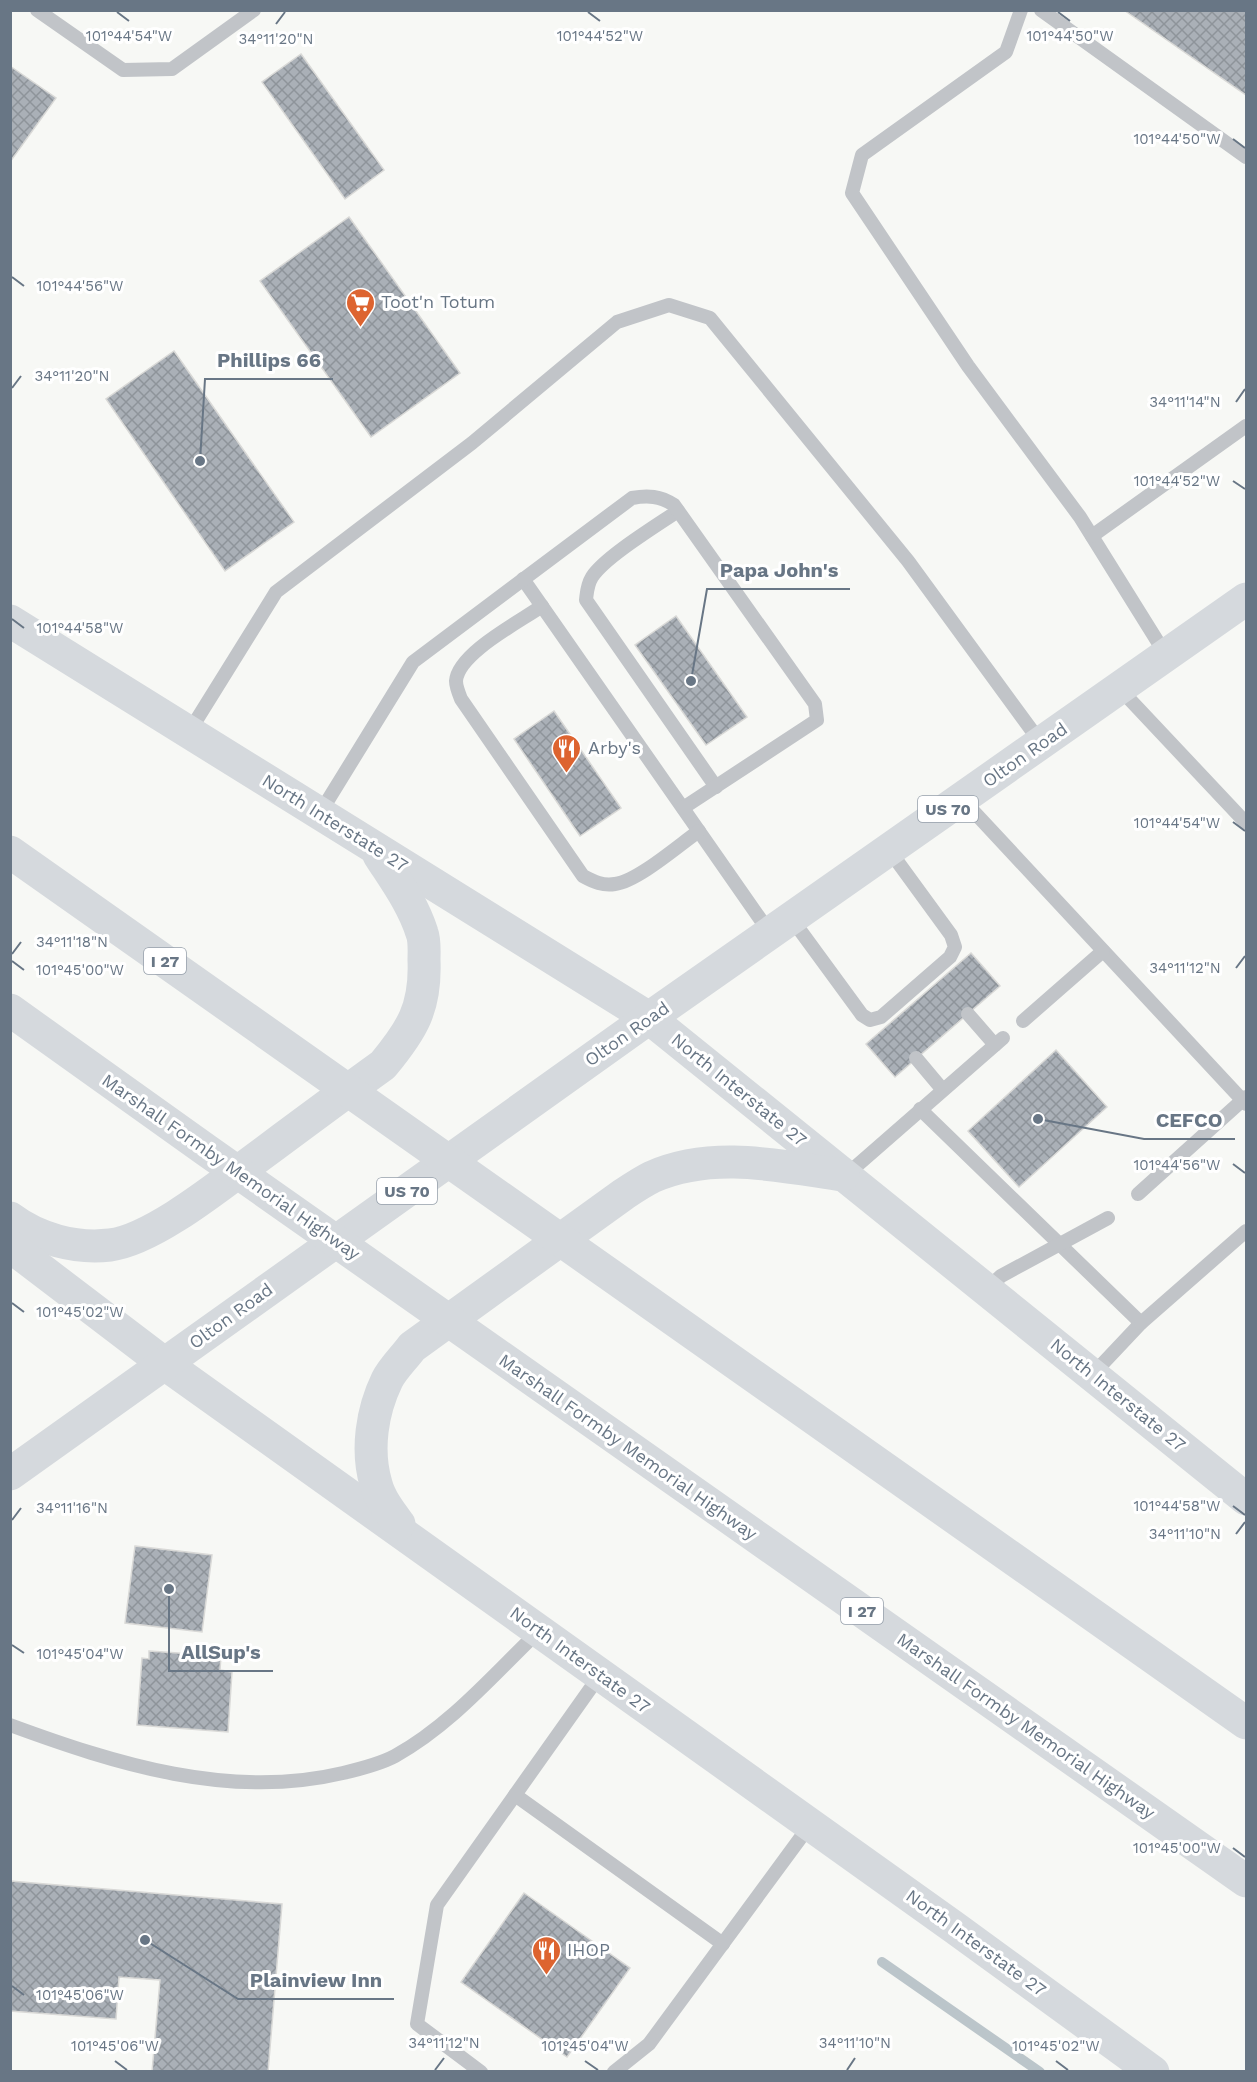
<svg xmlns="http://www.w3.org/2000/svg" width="1257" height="2082" font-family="'Work Sans',sans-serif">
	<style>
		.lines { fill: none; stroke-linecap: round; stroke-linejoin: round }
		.stream { stroke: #bbc5ca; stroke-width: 10 }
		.building { fill: url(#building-cross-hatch); stroke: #d9d9d7; stroke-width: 1.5 }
		.lane { stroke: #c1c4c8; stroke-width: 14 }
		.secondary { stroke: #d5d9dd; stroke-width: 33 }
		.primary { stroke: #d5d9dd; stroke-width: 33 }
		.highway { stroke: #d5d9dd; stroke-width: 33 }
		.ticks { fill: none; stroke: #687685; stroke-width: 2 }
		.labels { text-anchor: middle; stroke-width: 6; stroke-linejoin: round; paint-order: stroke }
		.shield { fill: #fff; stroke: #959faa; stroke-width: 1.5 }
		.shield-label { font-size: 16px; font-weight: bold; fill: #687685 }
		.poi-label { font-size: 18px; fill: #687685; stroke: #fff; text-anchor: start }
		.street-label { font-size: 18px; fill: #687685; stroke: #fff }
		.ticks-label { font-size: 15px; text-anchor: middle; fill: #687685; stroke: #fff; stroke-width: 6; stroke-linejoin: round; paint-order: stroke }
		.leader { fill: none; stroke: #687685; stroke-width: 2 }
		.callout-dot { fill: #687685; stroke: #fff; stroke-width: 2 }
		.callout-label { font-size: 20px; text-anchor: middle; font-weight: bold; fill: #687685; stroke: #fff; stroke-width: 6; stroke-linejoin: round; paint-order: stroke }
	</style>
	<defs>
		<pattern id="building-cross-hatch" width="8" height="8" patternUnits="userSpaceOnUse" patternTransform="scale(1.5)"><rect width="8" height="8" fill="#aab0b7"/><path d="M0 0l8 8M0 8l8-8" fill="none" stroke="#8e949a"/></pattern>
	</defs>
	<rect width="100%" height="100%" fill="#f7f8f5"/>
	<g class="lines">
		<path class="stream" d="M882,1962L1040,2072"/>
	</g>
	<g class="building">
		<path d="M1124,10H1246V95Z"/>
		<path d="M301,54L384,170L345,199L262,82Z"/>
		<path d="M10,66L56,98L10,162Z"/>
		<path d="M349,217L460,373L371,437L260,281Z"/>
		<path d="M174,351L294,522L225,571L106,399Z"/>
		<path d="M676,616L747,717L706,745L635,645Z"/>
		<path d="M554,711L621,808L580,836L514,739Z"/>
		<path d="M971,953L1000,986L895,1077L866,1044Z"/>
		<path d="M1056,1050L1107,1107L1019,1187L968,1131Z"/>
		<path d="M135,1546L212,1555L202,1632L125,1623Z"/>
		<path d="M149,1651L221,1656L220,1670L232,1672L228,1732L137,1725L142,1658L149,1659Z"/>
		<path d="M10,1881L282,1904L268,2072H152L160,1980L119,1977L116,2019L10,2011Z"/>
		<path d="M524,1893L630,1968L567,2057L461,1982Z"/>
	</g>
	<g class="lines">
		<g class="lane">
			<path d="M37,10L123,70L172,69L254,10"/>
			<path d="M1021,10L1006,52L862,155L852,193L968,366L1080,517L1166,655"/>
			<path d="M1041,10L1246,157"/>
			<path d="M678,511C656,526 605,557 592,577C587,585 587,592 586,600L716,787"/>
			<path d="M1092,536L1246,426"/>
			<path d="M523,579L770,933"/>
			<path d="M542,606C521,621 458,653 456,681C456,686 459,694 461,699L583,876C594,882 603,886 615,884C638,881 679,845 699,831"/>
			<path d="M1119,688L1246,823"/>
			<path d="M189,732L276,592L472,443L617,322L669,305L710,318L908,561L1041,743"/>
			<path d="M962,799L1246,1104"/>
			<path d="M320,813L413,662L632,498C648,495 660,496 674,505L815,704L817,720L683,808"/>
			<path d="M791,918L862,1015L870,1020L881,1017L950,957L955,947L951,935L889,850"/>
			<path d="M968,1014L995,1045"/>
			<path d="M1023,1021L1103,951"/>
			<path d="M916,1058L942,1089"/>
			<path d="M920,1109L1141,1323L1092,1375"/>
			<path d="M845,1176L1003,1038"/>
			<path d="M1138,1194L1246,1097"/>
			<path d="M987,1289L1001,1276L1108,1218"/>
			<path d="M1141,1323L1246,1231"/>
			<path d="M10,1725C116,1764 230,1800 343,1773C360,1769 380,1764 395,1756C451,1725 494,1674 539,1631"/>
			<path d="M515,1795L723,1944"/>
			<path d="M481,2072L417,2024L437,1905L600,1675"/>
			<path d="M614,2072L649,2044L810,1825"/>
		</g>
		<g class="secondary">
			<path d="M10,621L649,1018L1246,1499"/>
			<path d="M10,1218C38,1239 75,1249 110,1245C152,1240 219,1186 254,1160C297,1128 340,1096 383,1065C412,1030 426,1008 424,960C424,952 425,941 422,933C413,904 395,880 379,855"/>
			<path d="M10,1246L165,1364L955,1928L1153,2072"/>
			<path d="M399,1524C390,1512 380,1499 376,1484C366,1450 372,1411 387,1380C393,1368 404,1358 412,1347L624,1194C633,1188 642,1182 652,1177C713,1150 780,1166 843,1175"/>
		</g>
		<path class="primary" d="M10,1474L649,1018L1246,599"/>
		<g class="highway">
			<path d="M10,852L1246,1723"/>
			<path d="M10,1010L206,1150L1246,1881"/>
		</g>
	</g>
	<path class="ticks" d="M117,12L129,21M588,12L600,21M1058,12L1070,21M276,24L285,12M1233,139L1245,148M12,277L24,286M12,388L21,376M1236,402L1245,389M1233,481L1245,489M12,619L24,628M1233,822L1245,831M12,954L21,942M12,961L24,970M1236,968L1245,956M1233,1164L1245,1173M12,1303L24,1312M1233,1506L1245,1515M12,1520L21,1508M1236,1534L1245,1522M12,1645L24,1653M1233,1848L1245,1857M12,1986L24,1995M115,2061L127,2070M585,2061L598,2070M1056,2061L1068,2070M435,2070L444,2058M847,2070L855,2058"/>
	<defs>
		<symbol id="supermarket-pin" viewBox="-11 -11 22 30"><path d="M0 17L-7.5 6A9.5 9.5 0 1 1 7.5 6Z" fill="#dd6430" stroke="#fff"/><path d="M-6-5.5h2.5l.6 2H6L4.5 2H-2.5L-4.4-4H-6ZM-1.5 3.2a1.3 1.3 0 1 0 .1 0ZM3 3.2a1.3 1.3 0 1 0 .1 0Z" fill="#fff"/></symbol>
		<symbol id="restaurant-pin" viewBox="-11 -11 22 30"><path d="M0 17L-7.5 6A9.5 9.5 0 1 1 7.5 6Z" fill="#dd6430" stroke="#fff"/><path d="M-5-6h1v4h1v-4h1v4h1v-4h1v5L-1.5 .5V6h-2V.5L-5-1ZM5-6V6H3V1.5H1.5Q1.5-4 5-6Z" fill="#fff"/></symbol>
	</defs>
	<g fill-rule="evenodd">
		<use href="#supermarket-pin" x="344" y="286" width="33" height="45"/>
		<use href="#restaurant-pin" x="550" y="732" width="33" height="45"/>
		<use href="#restaurant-pin" x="530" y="1934" width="33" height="45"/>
	</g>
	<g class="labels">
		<g class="shield">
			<rect x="918" y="796" width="60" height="26" rx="4.5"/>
			<rect x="144" y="948" width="42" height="26" rx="4.5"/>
			<rect x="377" y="1178" width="60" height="26" rx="4.5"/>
			<rect x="841" y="1598" width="42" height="26" rx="4.5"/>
		</g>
		<g class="shield-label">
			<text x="948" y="815">US 70</text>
			<text x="165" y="967">I 27</text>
			<text x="407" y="1197">US 70</text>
			<text x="862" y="1617">I 27</text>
		</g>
		<g class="poi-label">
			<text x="381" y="308">Toot'n Totum</text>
			<text x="588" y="754">Arby's</text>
			<text x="567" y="1956">IHOP</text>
		</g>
		<g class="street-label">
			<text transform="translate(1025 755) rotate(-35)" y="6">Olton Road</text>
			<text transform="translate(335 823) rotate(32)" y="6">North Interstate 27</text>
			<text transform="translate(627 1034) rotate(-35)" y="6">Olton Road</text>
			<text transform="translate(739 1090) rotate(39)" y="6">North Interstate 27</text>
			<text transform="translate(231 1167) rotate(35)" y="6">Marshall Formby Memorial Highway</text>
			<text transform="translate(231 1316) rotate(-36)" y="6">Olton Road</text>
			<text transform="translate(1118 1395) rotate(39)" y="6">North Interstate 27</text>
			<text transform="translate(628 1447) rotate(35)" y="6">Marshall Formby Memorial Highway</text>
			<text transform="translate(580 1660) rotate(36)" y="6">North Interstate 27</text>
			<text transform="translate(1026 1726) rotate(35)" y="6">Marshall Formby Memorial Highway</text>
			<text transform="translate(976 1943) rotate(36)" y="6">North Interstate 27</text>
		</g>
	</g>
	<g class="ticks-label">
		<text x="129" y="41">101°44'54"W</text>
		<text x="600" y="41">101°44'52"W</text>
		<text x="1070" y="41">101°44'50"W</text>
		<text x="276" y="44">34°11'20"N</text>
		<text x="1177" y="144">101°44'50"W</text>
		<text x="80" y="291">101°44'56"W</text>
		<text x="72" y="381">34°11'20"N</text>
		<text x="1185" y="407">34°11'14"N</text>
		<text x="1177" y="486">101°44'52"W</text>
		<text x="80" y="633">101°44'58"W</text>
		<text x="1177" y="828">101°44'54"W</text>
		<text x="72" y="947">34°11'18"N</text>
		<text x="1185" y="973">34°11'12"N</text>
		<text x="80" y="975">101°45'00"W</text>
		<text x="1177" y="1170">101°44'56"W</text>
		<text x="80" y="1317">101°45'02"W</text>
		<text x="1177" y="1511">101°44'58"W</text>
		<text x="72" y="1513">34°11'16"N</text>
		<text x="1185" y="1539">34°11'10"N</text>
		<text x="80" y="1659">101°45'04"W</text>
		<text x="1177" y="1853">101°45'00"W</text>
		<text x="80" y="2000">101°45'06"W</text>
		<text x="444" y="2048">34°11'12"N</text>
		<text x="855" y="2048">34°11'10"N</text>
		<text x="115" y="2051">101°45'06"W</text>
		<text x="585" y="2051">101°45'04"W</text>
		<text x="1056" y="2051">101°45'02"W</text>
	</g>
	<path class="leader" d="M200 461L205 379H333M691 681L707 589H850M1038 1119L1144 1139H1235M169 1589L169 1671H273M145 1940L238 1999H394"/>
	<g class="callout-dot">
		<circle cx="200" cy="461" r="6"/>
		<circle cx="691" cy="681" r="6"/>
		<circle cx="1038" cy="1119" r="6"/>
		<circle cx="169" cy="1589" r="6"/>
		<circle cx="145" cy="1940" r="6"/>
	</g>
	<g class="callout-label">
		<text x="269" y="367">Phillips 66</text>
		<text x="779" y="577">Papa John's</text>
		<text x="1189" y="1127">CEFCO</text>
		<text x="221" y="1659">AllSup's</text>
		<text x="316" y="1987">Plainview Inn</text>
	</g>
	<rect width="1257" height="2082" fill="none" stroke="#687685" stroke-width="24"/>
</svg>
